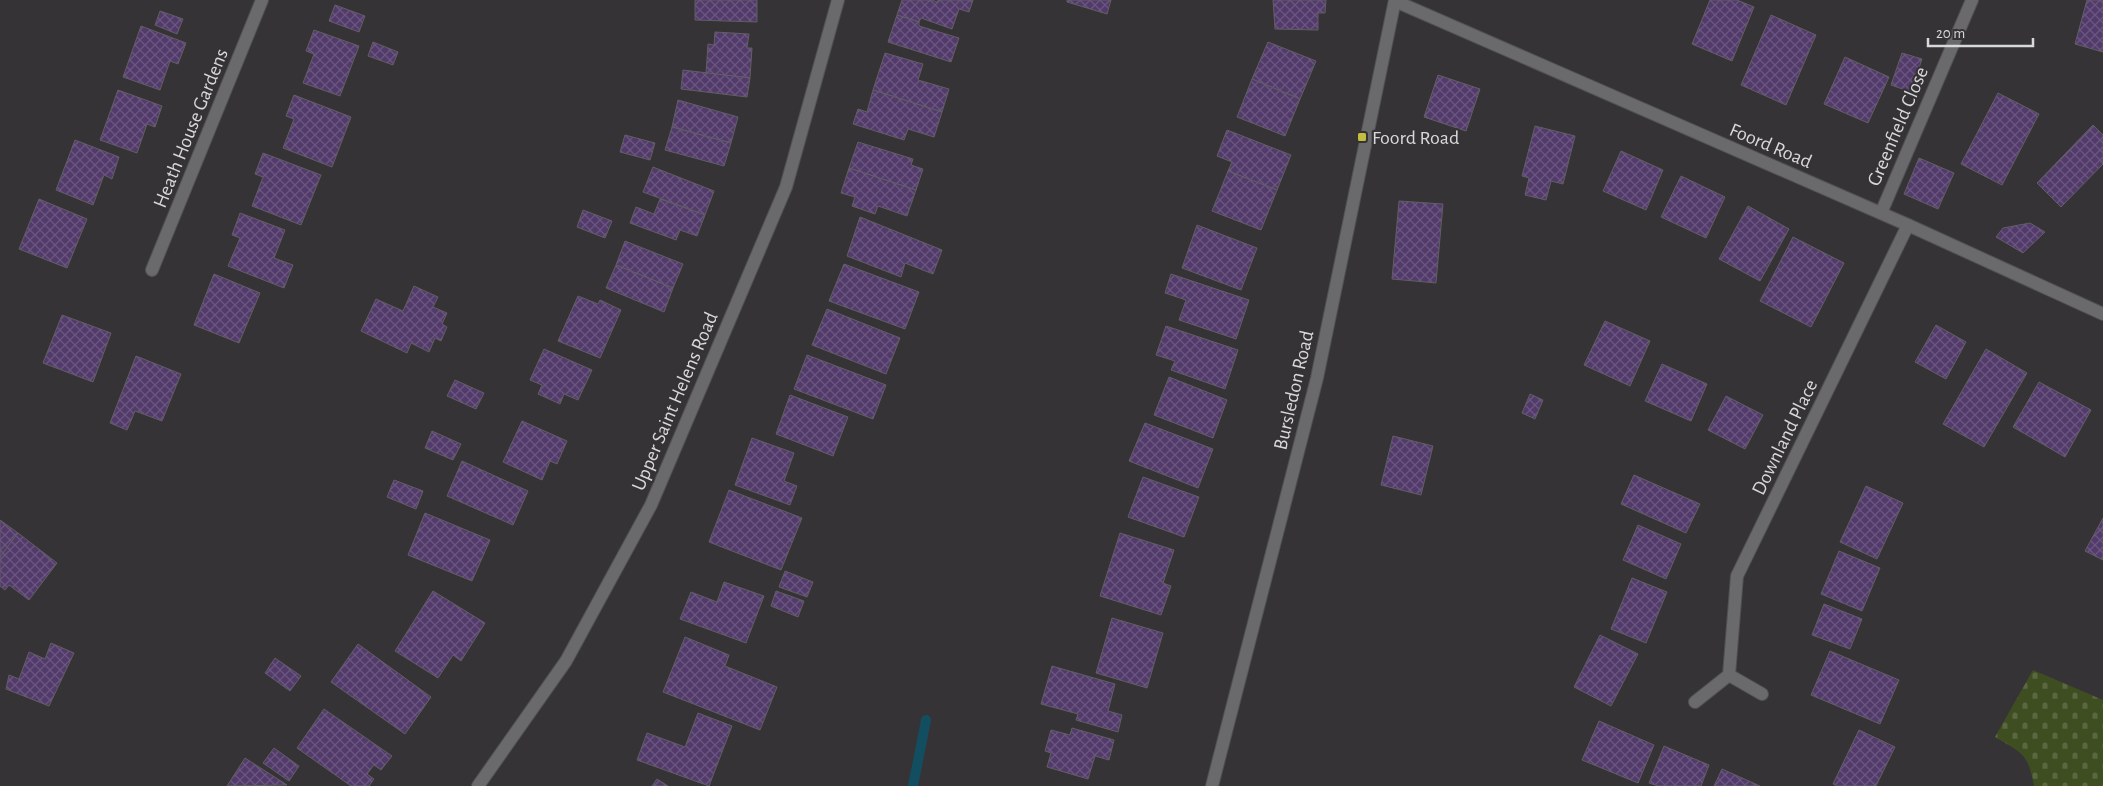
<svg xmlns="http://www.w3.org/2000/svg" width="2103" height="786" font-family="'Alegreya Sans',sans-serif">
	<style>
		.cemetery { fill: url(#cemetery-stones) }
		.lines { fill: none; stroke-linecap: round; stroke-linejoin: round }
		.stream { stroke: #124e60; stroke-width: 10 }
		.building { fill: url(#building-cross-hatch); stroke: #605f62 }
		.street-casing { stroke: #515052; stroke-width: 14 }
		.secondary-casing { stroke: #515052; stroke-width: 14 }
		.street { stroke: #6a696c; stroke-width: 12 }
		.secondary { stroke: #6a696c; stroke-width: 12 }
		.poi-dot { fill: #c4bd3e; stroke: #353336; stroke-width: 2 }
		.labels { text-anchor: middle; stroke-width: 4.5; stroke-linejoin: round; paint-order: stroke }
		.street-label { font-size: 20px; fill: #d8d7d9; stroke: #353336 }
		.poi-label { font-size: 20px; fill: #d8d7d9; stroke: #353336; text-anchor: start }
	</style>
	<defs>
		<pattern id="cemetery-stones" width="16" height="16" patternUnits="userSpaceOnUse" patternTransform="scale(1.25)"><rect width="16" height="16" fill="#3f4e20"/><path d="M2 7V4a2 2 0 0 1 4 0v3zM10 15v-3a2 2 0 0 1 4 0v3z" fill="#5a6740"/></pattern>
		<pattern id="building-cross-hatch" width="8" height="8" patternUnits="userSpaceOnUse" patternTransform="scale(1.25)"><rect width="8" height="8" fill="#523a6a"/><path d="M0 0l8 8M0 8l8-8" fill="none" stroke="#6a567f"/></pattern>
	</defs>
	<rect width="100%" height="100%" fill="#353336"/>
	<path class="cemetery" d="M2033,670L2103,700V786H2034C2028,753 2022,753 1995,737Z"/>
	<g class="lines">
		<path class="stream" d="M913,786L926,720"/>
	</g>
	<g class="building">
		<path d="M695,0H757V22L695,20Z"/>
		<path d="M902,0H932L937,2L938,0H973L969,12L959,9L952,29L921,18L919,22L897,15Z"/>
		<path d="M1067,0H1111L1107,14L1067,2Z"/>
		<path d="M1273,0H1326L1325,13H1318V30L1275,29Z"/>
		<path d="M1710,0H1737L1754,7L1732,61L1692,44Z"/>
		<path d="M2087,0H2103V52L2075,44Z"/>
		<path d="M335,5L365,16L359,32L329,21Z"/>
		<path d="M160,11L183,19L177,34L155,25Z"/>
		<path d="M897,15L919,22V26L959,38L951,62L888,42Z"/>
		<path d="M1771,15L1816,35L1786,105L1741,85Z"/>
		<path d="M141,26L186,43L178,64L170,61L160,90L123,77Z"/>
		<path d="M314,30L359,46L340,96L303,83L314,54L306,51Z"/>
		<path d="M715,32L749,34L747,48H752L750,78L706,73L708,44L714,45Z"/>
		<path d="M373,42L398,52L393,65L368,56Z"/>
		<path d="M1268,42L1316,61L1300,99L1252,79Z"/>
		<path d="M885,53L923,64L918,80L949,89L942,112L873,90Z"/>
		<path d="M1902,53L1922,59L1911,92L1891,85Z"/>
		<path d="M1845,57L1889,77L1868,123L1824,104Z"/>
		<path d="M683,70L750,78L747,97L681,89Z"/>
		<path d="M1438,75L1480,89L1466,131L1424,117Z"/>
		<path d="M1252,79L1300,99L1285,136L1237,117Z"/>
		<path d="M118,90L162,106L155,127L147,124L137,153L100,140Z"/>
		<path d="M873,90L942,112L934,137L908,129L904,140L853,124L858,109L867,112Z"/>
		<path d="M1998,93L2039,114L2002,185L1961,164Z"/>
		<path d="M294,95L351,117L332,167L283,148L294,119L286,116Z"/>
		<path d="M678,100L738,117L731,143L672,127Z"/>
		<path d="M2093,125L2103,135V164L2061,207L2037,183Z"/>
		<path d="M1535,126L1575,136L1563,184L1551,181L1546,200L1525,195L1529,178L1522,176Z"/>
		<path d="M672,127L731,143L724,166L665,150Z"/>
		<path d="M1227,130L1291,155L1277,190L1228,171L1232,162L1217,156Z"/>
		<path d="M625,135L655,143L650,160L620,152Z"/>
		<path d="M75,140L119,157L112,179L104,175L93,205L56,190Z"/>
		<path d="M858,142L913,159L911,165L923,169L916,190L849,168Z"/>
		<path d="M1621,151L1663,170L1646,210L1603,191Z"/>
		<path d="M263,153L321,175L301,225L252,206L263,177L255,174Z"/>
		<path d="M1919,158L1954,173L1938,209L1904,194Z"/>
		<path d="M653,167L714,191L705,215L643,192Z"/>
		<path d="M849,168L916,190L907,216L878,206L875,214L852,206L855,197L841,193Z"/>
		<path d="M1228,171L1277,190L1261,230L1212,211Z"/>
		<path d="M1681,176L1725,197L1706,238L1661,217Z"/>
		<path d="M39,199L87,219L67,268L19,249Z"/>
		<path d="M660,199L705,215L697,236L680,230L676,240L630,223L636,207L654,214Z"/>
		<path d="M1399,201L1443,204L1436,283L1392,279Z"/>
		<path d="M1748,206L1789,229L1760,281L1719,259Z"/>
		<path d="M583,210L612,221L605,238L577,227Z"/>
		<path d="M240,213L285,230L274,258L293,265L284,288L228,266L240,238L232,235Z"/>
		<path d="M860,217L942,250L933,274L905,263L901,277L847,256Z"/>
		<path d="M2030,223L2045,232L2023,253L1996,237L2003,228Z"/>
		<path d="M1197,225L1257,248L1241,290L1182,268Z"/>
		<path d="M1793,237L1844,263L1811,327L1760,301Z"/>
		<path d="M625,241L683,264L673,288L616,265Z"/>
		<path d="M844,264L919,292L905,329L829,301Z"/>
		<path d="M616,265L673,288L664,312L606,288Z"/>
		<path d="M214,274L260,293L239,343L194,325Z"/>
		<path d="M1171,274L1249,300L1236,339L1179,320L1186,300L1165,293Z"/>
		<path d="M414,286L438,297L433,307L447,313L442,324L447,327L441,341L435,338L429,352L411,343L407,353L361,331L376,299L403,311Z"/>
		<path d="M578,296L598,304L600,300L621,310L600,358L558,341Z"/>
		<path d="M827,309L900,338L886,374L812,345Z"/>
		<path d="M62,315L111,333L93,382L43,363Z"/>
		<path d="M1605,321L1650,341L1630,386L1584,365Z"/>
		<path d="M1936,325L1966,342L1946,379L1915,362Z"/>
		<path d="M1166,326L1238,350L1225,389L1171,370L1175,361L1156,355Z"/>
		<path d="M544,349L592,370L578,400L564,394L560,404L538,394L542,385L530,380Z"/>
		<path d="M1986,349L2027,373L1984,447L1943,424Z"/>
		<path d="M807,355L886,385L873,419L794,389Z"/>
		<path d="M136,356L181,374L162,421L135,411L127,430L110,423Z"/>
		<path d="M1662,364L1707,384L1691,421L1645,401Z"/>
		<path d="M1169,377L1227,400L1213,438L1154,415Z"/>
		<path d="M455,380L484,393L476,409L447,396Z"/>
		<path d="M2039,382L2091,410L2065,457L2013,427Z"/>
		<path d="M1530,394L1543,400L1535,419L1522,413Z"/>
		<path d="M790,395L848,417L833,456L776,434Z"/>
		<path d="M1726,396L1763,415L1745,449L1708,430Z"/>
		<path d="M522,421L567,441L557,464L550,461L542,480L503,462Z"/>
		<path d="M1145,423L1213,449L1198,488L1129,461Z"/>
		<path d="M432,431L461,444L453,460L425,448Z"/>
		<path d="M1393,436L1433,446L1421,495L1381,485Z"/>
		<path d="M752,438L794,453L784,481L797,486L790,505L735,485Z"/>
		<path d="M462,461L528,491L513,525L447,496Z"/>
		<path d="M1634,475L1700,504L1686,533L1621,504Z"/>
		<path d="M1143,477L1199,497L1184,537L1128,517Z"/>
		<path d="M394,480L423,491L416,509L387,497Z"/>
		<path d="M1866,486L1903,503L1877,559L1840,542Z"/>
		<path d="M729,490L802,518L781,570L709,542Z"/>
		<path d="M425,513L490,540L472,581L408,555Z"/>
		<path d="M2103,518V560L2085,551Z"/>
		<path d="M0,520L18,533L0,557Z"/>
		<path d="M1638,525L1681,544L1666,579L1623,560Z"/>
		<path d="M18,533L57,563L29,600L9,585L5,590L0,586V557Z"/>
		<path d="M1120,533L1174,550L1163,583L1171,586L1161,615L1100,596Z"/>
		<path d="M1839,551L1880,568L1862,611L1821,594Z"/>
		<path d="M785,571L813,582L807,597L779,587Z"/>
		<path d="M1632,578L1667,592L1646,643L1611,629Z"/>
		<path d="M724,582L764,596L746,643L680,619L691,592L717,602Z"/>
		<path d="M433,591L485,623L461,661L453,655L438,678L395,651Z"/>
		<path d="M776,591L804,601L798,617L771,606Z"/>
		<path d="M1824,604L1862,619L1850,649L1812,635Z"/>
		<path d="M1112,618L1163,633L1147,688L1096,673Z"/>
		<path d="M1600,635L1638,654L1611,706L1574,687Z"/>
		<path d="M685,637L729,655L725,666L777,687L760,730L663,692Z"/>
		<path d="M51,643L74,653L49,706L6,689L9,675L19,679L29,652L45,659Z"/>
		<path d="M358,644L431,697L405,734L331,682Z"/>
		<path d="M1830,651L1899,680L1880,724L1811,695Z"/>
		<path d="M275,658L301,676L290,691L265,673Z"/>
		<path d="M1052,666L1115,684L1108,711L1122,715L1118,732L1076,720L1078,714L1041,704Z"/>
		<path d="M324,709L392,756L381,770L374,765L367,774L374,779L369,786H351L297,748Z"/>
		<path d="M698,713L732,726L709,786L637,760L647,733L685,747Z"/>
		<path d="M1599,721L1654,745L1638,783L1582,760Z"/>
		<path d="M1072,728L1114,740L1109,760L1095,756L1088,779L1047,767L1051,753L1045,751L1051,730L1070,735Z"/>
		<path d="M1859,730L1895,747L1876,786H1837L1833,784Z"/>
		<path d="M1664,746L1709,765L1701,786H1658L1649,783Z"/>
		<path d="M274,748L299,766L289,781L263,763Z"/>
		<path d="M245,758L287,785L227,786Z"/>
		<path d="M1722,769L1760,786H1714Z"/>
		<path d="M657,779L668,786H652Z"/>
	</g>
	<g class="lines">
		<defs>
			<g id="street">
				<path d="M1395,1L1908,225L2103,314"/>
				<path d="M1881,213L1972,0"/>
				<path d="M152,270L262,0"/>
				<path d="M1729,675L1762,694"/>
				<path d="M1695,702L1729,675L1737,576L1908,225"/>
				<path d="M478,786L566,661L651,505L786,187L838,0"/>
			</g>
			<path id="secondary" d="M1212,786L1317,378L1395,0"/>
		</defs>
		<use href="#street" class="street-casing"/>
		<use href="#secondary" class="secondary-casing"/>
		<use href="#street" class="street"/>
		<use href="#secondary" class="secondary"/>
	</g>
	<rect class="poi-dot" x="1357" y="132" width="10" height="10" rx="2.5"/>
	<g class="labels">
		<g class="street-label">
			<text transform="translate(1897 126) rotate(-67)" y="7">Greenfield Close</text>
			<text transform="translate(190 128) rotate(-68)" y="7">Heath House Gardens</text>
			<text transform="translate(1771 145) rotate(23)" y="7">Foord Road</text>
			<text transform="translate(1293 390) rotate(-77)" y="7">Bursledon Road</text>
			<text transform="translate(674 401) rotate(-67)" y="7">Upper Saint Helens Road</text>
			<text transform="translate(1784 437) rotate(-64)" y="7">Downland Place</text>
		</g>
		<g class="poi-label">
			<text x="1372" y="144">Foord Road</text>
		</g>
	</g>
	<path d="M1928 38v8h105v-8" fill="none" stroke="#d8d7d9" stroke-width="2.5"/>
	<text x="1936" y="38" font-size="15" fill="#d8d7d9" stroke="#353336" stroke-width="4" paint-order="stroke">20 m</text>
</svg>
